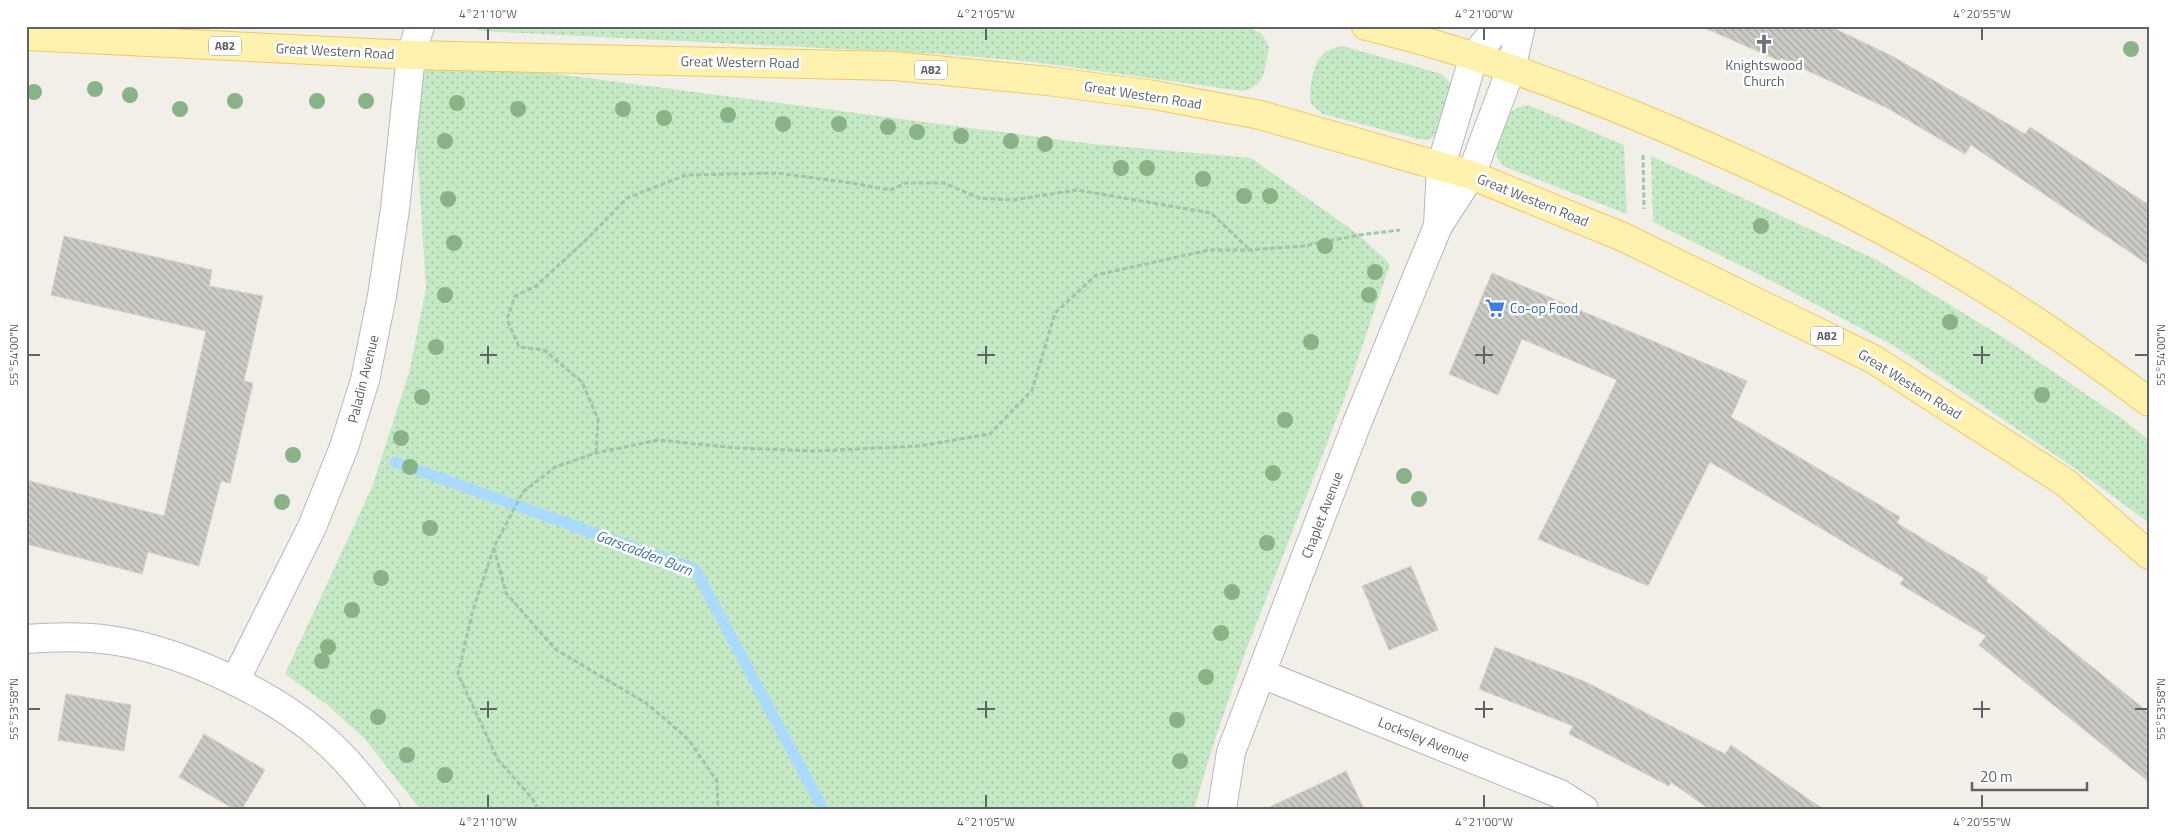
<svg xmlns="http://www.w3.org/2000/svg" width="2175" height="835" font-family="'Titillium Web',sans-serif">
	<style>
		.grass { fill: url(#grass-dots) }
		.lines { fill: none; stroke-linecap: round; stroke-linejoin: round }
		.stream { stroke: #aadaff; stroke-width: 11 }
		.building { fill: url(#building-back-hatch); stroke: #d6d1c6 }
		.minor-casing { stroke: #b5b8bc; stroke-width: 30 }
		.major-casing { stroke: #f2c960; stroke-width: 30 }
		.path { stroke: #9cc7a9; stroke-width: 3; stroke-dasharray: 5 2.5; stroke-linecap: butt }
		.minor { stroke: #fff; stroke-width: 28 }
		.major { stroke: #fff2af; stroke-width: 28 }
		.tree { fill: #89b387 }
		.ticks { fill: none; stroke: #5f6368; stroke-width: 2 }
		.labels { text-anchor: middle; stroke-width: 5; stroke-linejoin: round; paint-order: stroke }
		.shield { fill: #fff; stroke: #8f9295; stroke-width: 1 }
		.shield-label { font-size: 12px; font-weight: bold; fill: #5f6368 }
		.street-label { font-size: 14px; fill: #5f6368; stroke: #fff }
		.worship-label { font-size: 14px; fill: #5b616d; stroke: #fff }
		.shop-label { font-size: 14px; fill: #366cbe; stroke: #fff; text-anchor: start }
		.water-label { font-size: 15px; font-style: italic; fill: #4174aa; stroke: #fff }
		.neatline { fill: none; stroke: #5f6368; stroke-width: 2 }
		.ticks-label { font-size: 12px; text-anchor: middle; fill: #5f6368 }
	</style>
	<defs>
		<pattern id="grass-dots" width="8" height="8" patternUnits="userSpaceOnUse" patternTransform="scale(1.25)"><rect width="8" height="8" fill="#c5e8c5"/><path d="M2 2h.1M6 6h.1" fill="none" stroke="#a3c0a4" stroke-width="1.8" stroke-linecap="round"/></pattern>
		<pattern id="building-back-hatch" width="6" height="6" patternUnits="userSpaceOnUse" patternTransform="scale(1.25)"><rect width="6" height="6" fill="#cccac5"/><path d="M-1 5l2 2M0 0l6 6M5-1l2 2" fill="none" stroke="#a9a8a4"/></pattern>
	</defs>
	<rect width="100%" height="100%" fill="#f1efe8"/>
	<g class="grass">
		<path d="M289,26H383L377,29Z"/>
		<path d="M470,26H1246L1261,33L1269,46C1265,66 1267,87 1242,91L1034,62L941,54L481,31Z"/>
		<path d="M1342,46L1442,74L1452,85L1440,134L1426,140L1414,138L1323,114L1311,104C1309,88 1312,62 1326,51C1330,49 1337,48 1342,46Z"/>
		<path d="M411,55L1093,144L1251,158L1359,235L1390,264L1344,400L1246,650L1216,736L1194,809H420L364,738L326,704L285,674L372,487L409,373L426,288Z"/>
		<path d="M1528,105L1624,145L1627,214L1503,166L1497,157L1496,145L1509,113L1517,108Z"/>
		<path d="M1651,156L1875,259L2004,338L2125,421L2149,440V523L2076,469L1896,347L1766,278L1653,222Z"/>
	</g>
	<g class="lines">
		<path class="stream" d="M395,462L695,569L823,809"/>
	</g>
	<g class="building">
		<path d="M1700,26H1829L1892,56L2025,134L2030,127L2149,205V265L1971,145L1965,154L1889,109L1781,58L1780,61Z"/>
		<path d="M64,236L212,270L209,286L263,296L244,381L253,383L230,483L221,481L199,566L148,552L142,574L26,544V480L164,516L206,331L51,295Z"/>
		<path d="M1492,273L1747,381L1731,417L1900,517L1897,523L1988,578L1986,581L2149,713V782L1979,645L1986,636L1900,584L1904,578L1710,462L1648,586L1538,539L1617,380L1522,339L1498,395L1449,374Z"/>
		<path d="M1411,566L1438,630L1389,650L1362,586Z"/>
		<path d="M1495,647L1586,682L1725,754L1731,745L1823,809H1709L1671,782L1669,786L1569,734L1573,726L1479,689Z"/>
		<path d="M66,694L131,705L124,751L58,740Z"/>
		<path d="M204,734L265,770L242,809H234L179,777Z"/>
		<path d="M1346,771L1364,809H1265L1328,780Z"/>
	</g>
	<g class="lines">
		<defs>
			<g id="minor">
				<path d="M1438,226L1441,166L1474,56L1499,26"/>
				<path d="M26,639C53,637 83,636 110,640C180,650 273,693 325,740C348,760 367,785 386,809"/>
				<path d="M1262,674L1560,794L1584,809"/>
				<path d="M235,681L312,527L344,447L365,380L382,296L395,209L411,55L420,26"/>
				<path d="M1222,809L1231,752L1357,423L1438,226L1471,175L1511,69L1521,26"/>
			</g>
			<g id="major">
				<path d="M1366,26C1458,48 1548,80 1636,116C1767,170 1901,233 2020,311C2064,339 2107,371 2149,402"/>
				<path d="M26,36L411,55L894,66L1048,81L1154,95L1260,115L1471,175L1623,237L1873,359L2066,483L2149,555"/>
			</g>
		</defs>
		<use href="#minor" class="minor-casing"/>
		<use href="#major" class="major-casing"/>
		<g class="path">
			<path d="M1643,155L1644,209"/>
			<path d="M596,453L598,419L582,382L544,350L519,347L507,319L515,296L536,286L588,238L627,198L686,175L777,173L852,183L890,190L906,183H944L979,198L1013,200L1077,190L1211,213L1249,249"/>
			<path d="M494,548L506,593L555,649L646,703L688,739L717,781L718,809"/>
			<path d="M538,809L532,798L498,760L458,674L473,610L494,547L523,492L555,467L596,453L658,440L738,448L815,451L919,446L990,434L1032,390L1055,313L1096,275L1209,250H1250L1303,246L1359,235L1400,230"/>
		</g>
		<use href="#minor" class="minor"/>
		<use href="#major" class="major"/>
	</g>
	<g class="tree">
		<circle cx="2131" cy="49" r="8"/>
		<circle cx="95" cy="89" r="8"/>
		<circle cx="34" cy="92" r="8"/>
		<circle cx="130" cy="95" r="8"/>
		<circle cx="235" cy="101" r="8"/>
		<circle cx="317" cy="101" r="8"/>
		<circle cx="366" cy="101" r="8"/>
		<circle cx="457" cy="103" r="8"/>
		<circle cx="180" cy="109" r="8"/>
		<circle cx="518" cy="109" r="8"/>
		<circle cx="623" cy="109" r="8"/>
		<circle cx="728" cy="115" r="8"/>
		<circle cx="664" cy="118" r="8"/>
		<circle cx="783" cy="124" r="8"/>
		<circle cx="839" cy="124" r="8"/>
		<circle cx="888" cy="127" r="8"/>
		<circle cx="917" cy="132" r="8"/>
		<circle cx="961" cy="136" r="8"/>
		<circle cx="445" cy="141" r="8"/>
		<circle cx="1011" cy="141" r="8"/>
		<circle cx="1045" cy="144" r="8"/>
		<circle cx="1121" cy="168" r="8"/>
		<circle cx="1147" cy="168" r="8"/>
		<circle cx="1203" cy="179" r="8"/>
		<circle cx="1244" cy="196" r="8"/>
		<circle cx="1270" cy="196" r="8"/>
		<circle cx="448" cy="199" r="8"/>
		<circle cx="1761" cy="226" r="8"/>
		<circle cx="454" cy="243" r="8"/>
		<circle cx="1325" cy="246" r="8"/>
		<circle cx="1375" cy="272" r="8"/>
		<circle cx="445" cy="295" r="8"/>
		<circle cx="1369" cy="295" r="8"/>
		<circle cx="1950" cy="322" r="8"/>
		<circle cx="1311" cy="342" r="8"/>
		<circle cx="436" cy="347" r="8"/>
		<circle cx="2042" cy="395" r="8"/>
		<circle cx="422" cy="397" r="8"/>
		<circle cx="1285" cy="420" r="8"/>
		<circle cx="401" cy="438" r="8"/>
		<circle cx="293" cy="455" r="8"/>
		<circle cx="410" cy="467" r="8"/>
		<circle cx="1273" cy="473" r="8"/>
		<circle cx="1404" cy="476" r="8"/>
		<circle cx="1419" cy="499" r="8"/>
		<circle cx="282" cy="502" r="8"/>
		<circle cx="430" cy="528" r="8"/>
		<circle cx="1267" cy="543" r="8"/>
		<circle cx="381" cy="578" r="8"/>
		<circle cx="1232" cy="592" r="8"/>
		<circle cx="352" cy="610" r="8"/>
		<circle cx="1221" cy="633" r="8"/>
		<circle cx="328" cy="647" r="8"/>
		<circle cx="322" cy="661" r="8"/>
		<circle cx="1206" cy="677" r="8"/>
		<circle cx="378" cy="717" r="8"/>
		<circle cx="1177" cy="720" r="8"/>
		<circle cx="407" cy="755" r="8"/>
		<circle cx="1180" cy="761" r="8"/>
		<circle cx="445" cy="775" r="8"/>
	</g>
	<path class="ticks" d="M488,28V40M986,28V40M1484,28V40M1982,28V40M488,346V364M986,346V364M1484,346V364M1982,346V364M28,355H40M480,355H497M977,355H995M1475,355H1493M1973,355H1990M2135,355H2148M488,701V718M986,701V718M1484,701V718M1982,701V718M28,709H40M480,709H497M977,709H995M1475,709H1493M1973,709H1990M2135,709H2148M488,795V808M986,795V808M1484,795V808M1982,795V808"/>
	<defs>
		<symbol id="church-bare" viewBox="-9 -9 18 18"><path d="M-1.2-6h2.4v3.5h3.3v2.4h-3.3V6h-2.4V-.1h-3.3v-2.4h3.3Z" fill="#6b7280" stroke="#fff" stroke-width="2.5" paint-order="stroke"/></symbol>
		<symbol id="supermarket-bare" viewBox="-9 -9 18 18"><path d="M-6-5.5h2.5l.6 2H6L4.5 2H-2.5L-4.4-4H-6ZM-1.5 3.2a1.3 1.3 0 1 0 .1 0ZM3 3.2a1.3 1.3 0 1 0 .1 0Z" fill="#3f7fe0" stroke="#fff" stroke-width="2.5" paint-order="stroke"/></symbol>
	</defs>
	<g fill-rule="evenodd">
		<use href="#church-bare" x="1750" y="30" width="28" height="28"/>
		<use href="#supermarket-bare" x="1481" y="294" width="28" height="28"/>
	</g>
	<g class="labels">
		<g class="shield">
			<rect x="209" y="36.5" width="32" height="19" rx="4"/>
			<rect x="915" y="60.5" width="32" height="19" rx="4"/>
			<rect x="1811" y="326.5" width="32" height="19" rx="4"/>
		</g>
		<g class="shield-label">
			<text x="225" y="50">A82</text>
			<text x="931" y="74">A82</text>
			<text x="1827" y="340">A82</text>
		</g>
		<g class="street-label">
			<text transform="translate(335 51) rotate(3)" y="5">Great Western Road</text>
			<text transform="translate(740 62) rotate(1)" y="5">Great Western Road</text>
			<text transform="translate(1143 95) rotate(9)" y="5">Great Western Road</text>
			<text transform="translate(1533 200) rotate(22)" y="5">Great Western Road</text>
			<text transform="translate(363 379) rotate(-76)" y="5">Paladin Avenue</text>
			<text transform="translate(1910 384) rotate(32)" y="5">Great Western Road</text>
			<text transform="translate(1322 515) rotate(-69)" y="5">Chaplet Avenue</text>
			<text transform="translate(1424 739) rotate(22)" y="5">Locksley Avenue</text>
		</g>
		<g class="worship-label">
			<text x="1764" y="70">Knightswood<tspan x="1764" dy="16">Church</tspan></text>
		</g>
		<g class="shop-label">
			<text x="1510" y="313">Co-op Food</text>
		</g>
		<g class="water-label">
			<text transform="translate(644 553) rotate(21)" y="5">Garscadden Burn</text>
		</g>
	</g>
	<rect width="2175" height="835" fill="none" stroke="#ffffff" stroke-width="55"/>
	<path d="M1972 782v8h115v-8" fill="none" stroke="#5f6368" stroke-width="2.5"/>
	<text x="1980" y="782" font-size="15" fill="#5f6368" stroke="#ffffff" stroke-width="4" paint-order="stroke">20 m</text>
	<rect x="28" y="28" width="2120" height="780" class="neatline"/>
	<g class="ticks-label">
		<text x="488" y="18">4°21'10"W</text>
		<text x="986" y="18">4°21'05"W</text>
		<text x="1484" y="18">4°21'00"W</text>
		<text x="1982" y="18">4°20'55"W</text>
		<text transform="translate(14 355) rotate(-90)" y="4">55°54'00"N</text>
		<text transform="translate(2161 355) rotate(-90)" y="4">55°54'00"N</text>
		<text transform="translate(14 709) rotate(-90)" y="4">55°53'58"N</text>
		<text transform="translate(2161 709) rotate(-90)" y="4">55°53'58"N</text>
		<text x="488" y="826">4°21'10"W</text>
		<text x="986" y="826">4°21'05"W</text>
		<text x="1484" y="826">4°21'00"W</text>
		<text x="1982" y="826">4°20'55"W</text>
	</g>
</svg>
